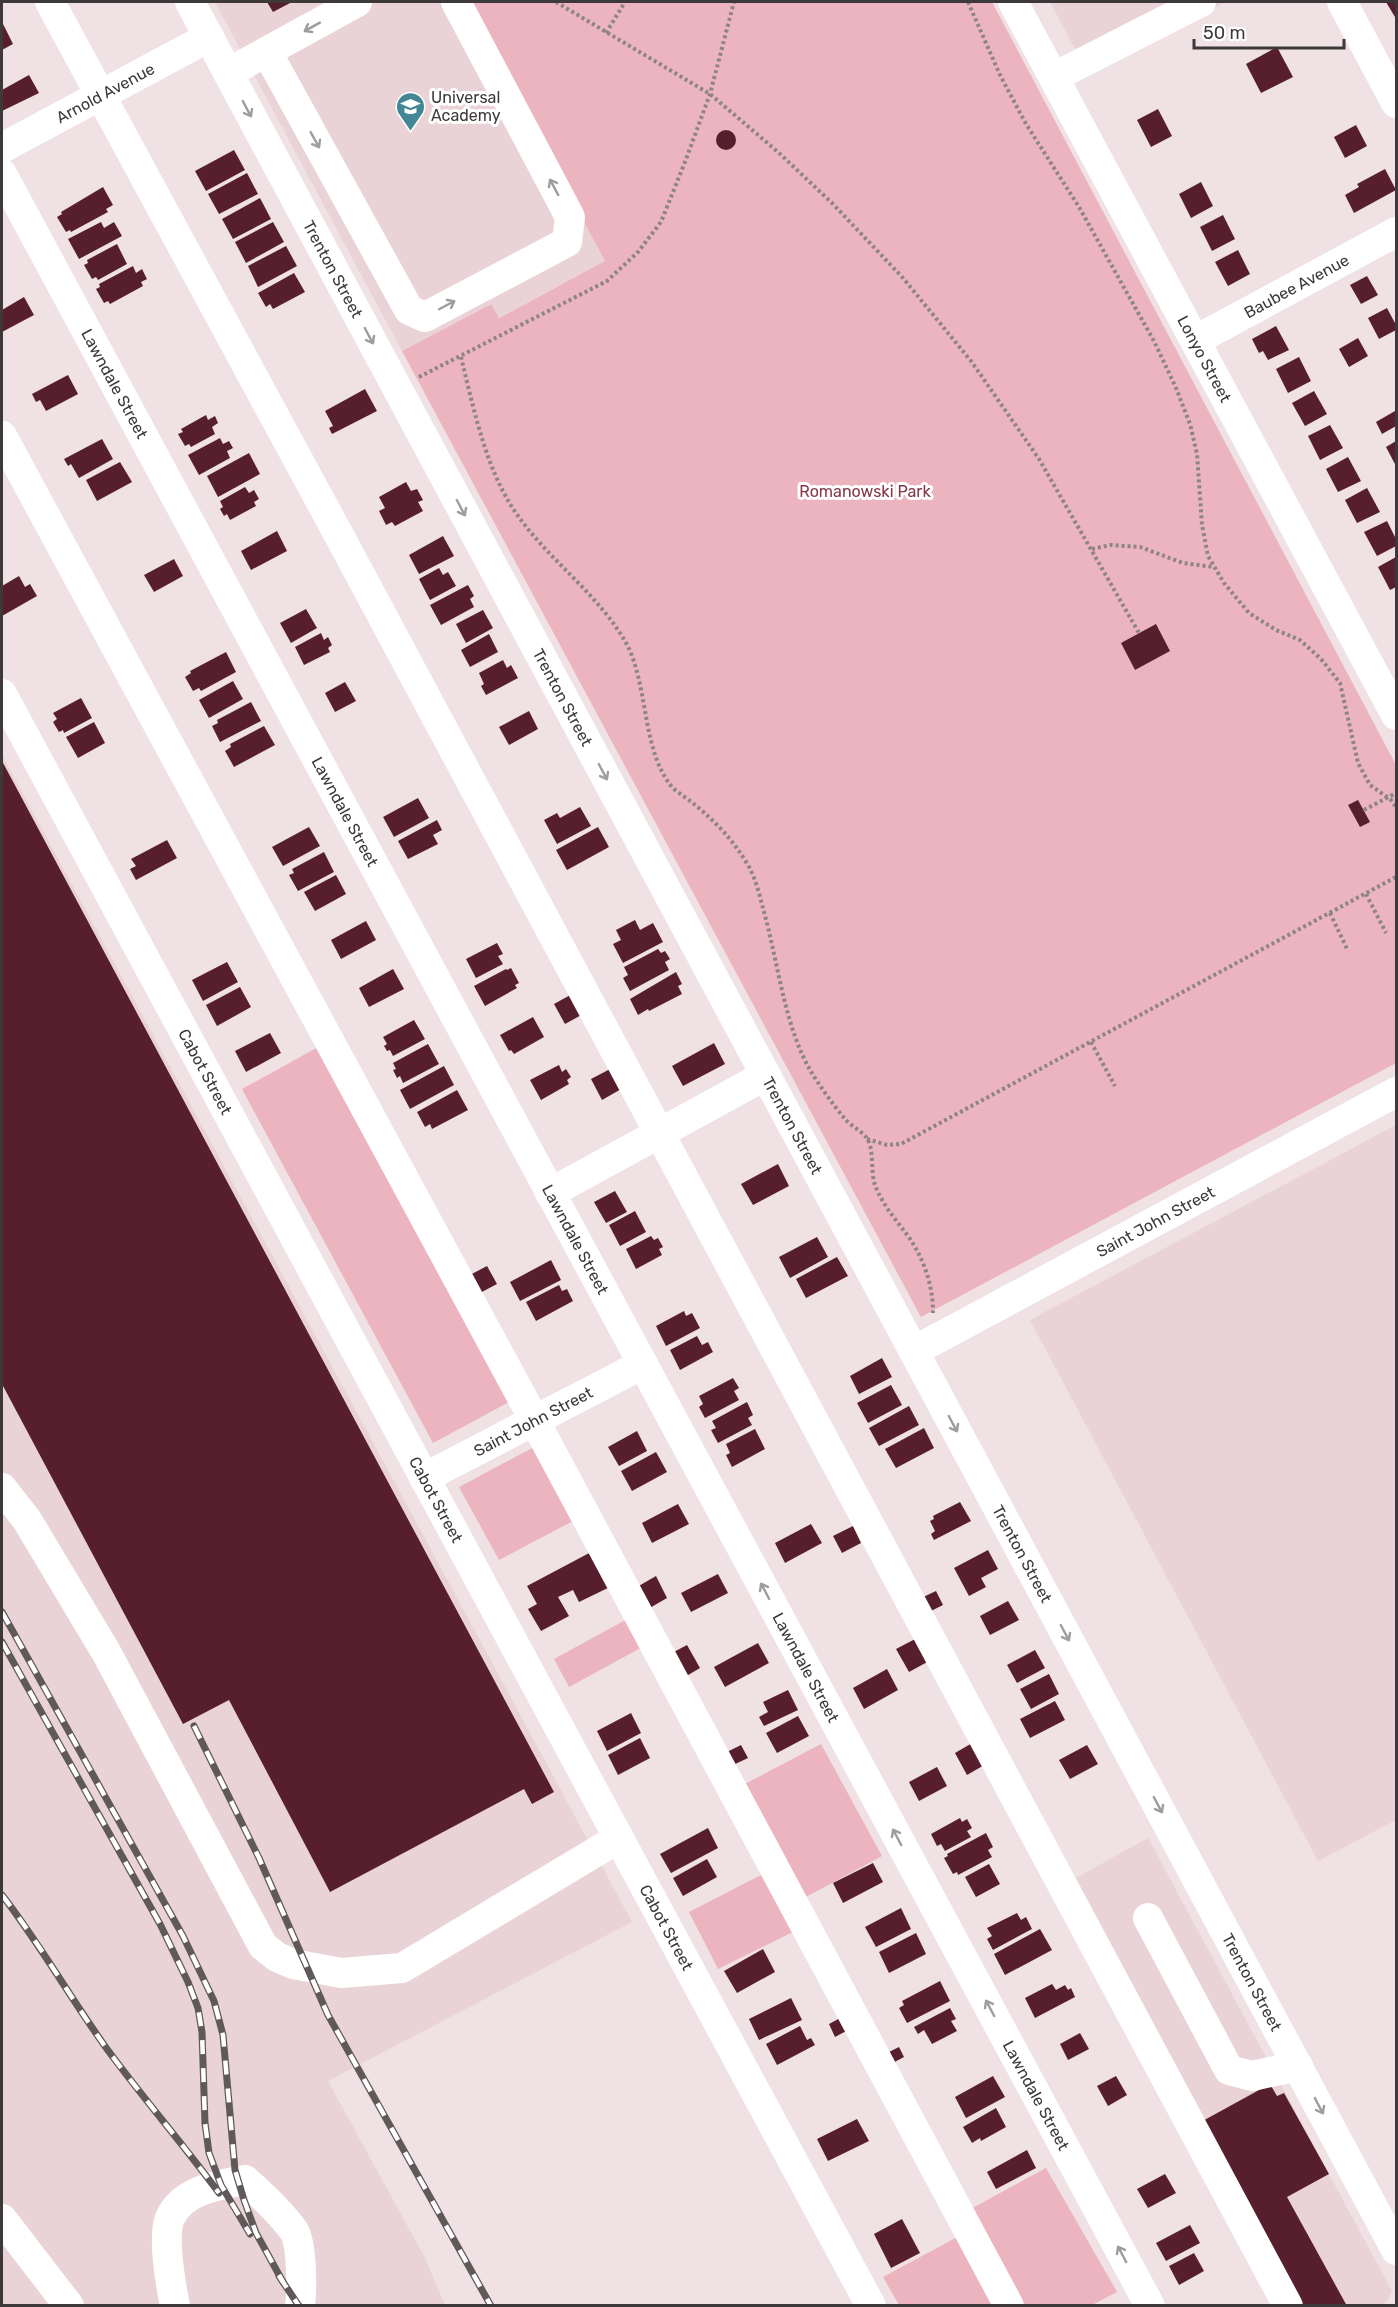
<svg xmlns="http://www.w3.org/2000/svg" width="1398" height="2307" font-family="Rubik,sans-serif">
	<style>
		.built { fill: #e9d3d7 }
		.green { fill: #ecb4bf }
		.building { fill: #571e2e }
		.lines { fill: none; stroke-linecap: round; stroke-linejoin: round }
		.path { stroke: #8d8486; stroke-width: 4; stroke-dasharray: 3 3; stroke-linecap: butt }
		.minor { stroke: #fff; stroke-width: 30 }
		.rail-casing { stroke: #60595a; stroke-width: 7 }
		.rail { stroke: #fff; stroke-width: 4.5; stroke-dasharray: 14; stroke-linecap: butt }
		.oneway { stroke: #9e9c9c }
		.labels { text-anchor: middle; stroke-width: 6; stroke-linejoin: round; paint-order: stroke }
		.street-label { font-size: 16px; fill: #3d3839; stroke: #fff }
		.poi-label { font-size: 16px; fill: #3d3839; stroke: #fff; text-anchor: start }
		.park-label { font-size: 16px; fill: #87344b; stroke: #fff }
	</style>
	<rect width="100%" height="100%" fill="#efe1e4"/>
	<g class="built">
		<path d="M215,2H466L605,261L498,318L490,304L402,351Z"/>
		<path d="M1050,2H1226L1088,73Z"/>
		<path d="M2,755L632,1922L328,2081L425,2258L445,2305H2Z"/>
		<path d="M1396,1125V1820L1318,1861L1030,1320Z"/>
		<path d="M1148,1838L1392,2291L1386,2303L1375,2306L1298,2305L1067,1883Z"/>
	</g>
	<g class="green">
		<path d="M466,2H992L1396,765V1063L921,1317L402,351L491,304L499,318L605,261Z"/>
		<path d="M320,1046L513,1400L433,1443L242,1089Z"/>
		<path d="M536,1446L575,1520L499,1560L459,1487Z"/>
		<path d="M631,1617L646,1645L569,1687L554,1659Z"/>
		<path d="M821,1744L882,1856L804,1898L743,1785Z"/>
		<path d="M769,1871L799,1929L718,1969L689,1912Z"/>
		<path d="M1046,2168L1117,2292L1092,2305H1019L967,2211Z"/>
		<path d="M963,2234L1001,2305H899L883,2277Z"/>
	</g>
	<g class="building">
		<path d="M267,2H292L273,12Z"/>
		<path d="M1386,2H1396V16L1395,17Z"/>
		<path d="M2,22L13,44L2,50Z"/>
		<path d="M1277,47L1293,77L1261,93L1246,64Z"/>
		<path d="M29,75L39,93L2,111V90Z"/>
		<path d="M1158,109L1172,136L1151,147L1137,120Z"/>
		<path d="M1356,125L1367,146L1345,158L1334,137Z"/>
		<circle cx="726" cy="140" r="10"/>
		<path d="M234,150L245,170L206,191L195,171Z"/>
		<path d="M1385,169L1396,190L1354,213L1345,195L1359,187L1357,184Z"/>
		<path d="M247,173L258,194L219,214L208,194Z"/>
		<path d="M1201,182L1213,206L1191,218L1179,194Z"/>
		<path d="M103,187L113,205L106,209L108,212L71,232L70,230L66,232L57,217L62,214L61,212Z"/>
		<path d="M260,198L271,219L233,239L222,219Z"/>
		<path d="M1223,215L1235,239L1212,251L1200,227Z"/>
		<path d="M101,222L104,228L114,222L122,236L79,259L68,239Z"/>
		<path d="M273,222L284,242L246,263L235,242Z"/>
		<path d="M117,244L127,264L98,280L96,277L92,279L84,265L88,263L87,260Z"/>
		<path d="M286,246L297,266L258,287L248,266Z"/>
		<path d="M1238,250L1250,274L1228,286L1215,262Z"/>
		<path d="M133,266L136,273L142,269L147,279L141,282L143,286L110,304L108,301L104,303L96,289L100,287L99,284Z"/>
		<path d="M294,273L305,292L273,309L270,304L266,307L258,293Z"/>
		<path d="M1367,276L1378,295L1361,304L1350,285Z"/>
		<path d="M24,297L34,315L2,332V310Z"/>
		<path d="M1387,308L1396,325V330L1379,339L1368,318Z"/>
		<path d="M1276,326L1289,350L1268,360L1263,351L1259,353L1252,339Z"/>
		<path d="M1358,338L1368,356L1349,367L1339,349Z"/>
		<path d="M1299,357L1311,381L1288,393L1276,369Z"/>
		<path d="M68,375L78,394L46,411L40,400L36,402L32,394Z"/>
		<path d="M365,389L377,411L332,434L329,428L333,426L325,411Z"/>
		<path d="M1314,391L1327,414L1305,426L1292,403Z"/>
		<path d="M1395,411L1396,426L1382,434L1376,422Z"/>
		<path d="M206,415L208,420L215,416L218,423L212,427L215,434L191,447L189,444L185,446L178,434L183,432L181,429Z"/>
		<path d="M1330,425L1343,448L1320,460L1308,436Z"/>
		<path d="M220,438L223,444L229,441L233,448L227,451L230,458L199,475L188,455Z"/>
		<path d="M102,439L113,459L79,478L71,464L68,466L64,459Z"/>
		<path d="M1396,441V466L1386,447Z"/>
		<path d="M249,453L260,474L218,497L207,476Z"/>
		<path d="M1348,457L1361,481L1338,492L1326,469Z"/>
		<path d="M120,462L132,482L97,501L86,480Z"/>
		<path d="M406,482L411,491L417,489L423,500L418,502L423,511L395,526L392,522L386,525L379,511L385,508L379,497Z"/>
		<path d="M245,487L249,493L254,490L259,499L254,502L256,506L230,520L227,514L224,516L220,509L223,507L220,501Z"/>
		<path d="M1367,488L1380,512L1357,523L1345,500Z"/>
		<path d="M1387,521L1396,539V546L1377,556L1364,532Z"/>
		<path d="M277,531L287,551L251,570L241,551Z"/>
		<path d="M443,536L454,556L419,574L409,555Z"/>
		<path d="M1396,557V587L1390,590L1378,567Z"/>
		<path d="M174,559L183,576L154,592L144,575Z"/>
		<path d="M439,568L443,575L448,572L456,586L430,600L419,579Z"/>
		<path d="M19,576L25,587L30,584L37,596L2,616V586Z"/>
		<path d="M468,585L474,596L470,599L474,607L441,625L430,605Z"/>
		<path d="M306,609L317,628L291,643L280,623Z"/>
		<path d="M483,610L493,628L466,643L456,624Z"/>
		<path d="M1156,624L1170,651L1135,670L1121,643Z"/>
		<path d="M321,633L324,640L328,637L332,645L328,648L330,652L304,665L295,647Z"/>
		<path d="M489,634L498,652L470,667L461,650Z"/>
		<path d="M226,652L236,672L201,691L199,688L193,691L185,677L191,673L190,671Z"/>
		<path d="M503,660L507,668L511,665L518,678L486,695L481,686L484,684L479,673Z"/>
		<path d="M233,681L243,699L209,718L199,700Z"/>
		<path d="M345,682L356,701L335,712L325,693Z"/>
		<path d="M81,698L92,718L64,733L63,730L59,732L53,722L57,719L53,713Z"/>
		<path d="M251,702L261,721L220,742L212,726L218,723L217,720Z"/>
		<path d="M529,711L538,729L509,745L499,727Z"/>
		<path d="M94,722L105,743L78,758L66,737Z"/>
		<path d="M264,726L275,745L234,767L225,751L231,747L230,744Z"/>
		<path d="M2,761L554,1792L532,1804L524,1789L330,1892L229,1700L183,1724L2,1384Z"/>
		<path d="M418,798L429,818L394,837L383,817Z"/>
		<path d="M1358,800L1370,822L1360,827L1348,805Z"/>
		<path d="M580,807L591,826L557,844L544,820L557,813L560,818Z"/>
		<path d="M437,820L442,830L433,835L438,844L408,859L398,841Z"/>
		<path d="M309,827L320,846L283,866L272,847Z"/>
		<path d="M598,827L609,847L567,870L556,850Z"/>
		<path d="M167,840L177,858L136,880L130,869L136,866L131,859Z"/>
		<path d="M324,852L334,872L298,891L289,875L294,873L292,869Z"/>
		<path d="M336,875L346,894L315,911L304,892Z"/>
		<path d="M635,920L640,930L653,923L663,942L623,963L613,944L621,940L616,930Z"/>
		<path d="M366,921L376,940L341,959L331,940Z"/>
		<path d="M497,943L503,954L498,956L503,964L476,978L466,959Z"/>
		<path d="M658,949L661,953L665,951L670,959L665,962L669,970L630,991L623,978L628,975L624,967Z"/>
		<path d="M227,962L238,982L203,1001L192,980Z"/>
		<path d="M511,968L519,983L515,985L517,988L485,1006L474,986L506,969L507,970Z"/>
		<path d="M393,969L404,989L369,1007L359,988Z"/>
		<path d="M676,972L682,984L678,986L682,994L649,1011L648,1009L638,1015L630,999Z"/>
		<path d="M240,987L251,1007L217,1026L206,1005Z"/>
		<path d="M574,993L585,1013L565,1024L554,1004Z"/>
		<path d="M533,1017L544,1037L514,1054L511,1050L509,1051L500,1035Z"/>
		<path d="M414,1020L425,1039L393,1056L390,1050L387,1051L384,1046L387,1044L383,1037Z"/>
		<path d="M270,1033L281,1053L246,1072L235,1051Z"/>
		<path d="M714,1043L725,1064L683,1086L672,1066Z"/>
		<path d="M428,1044L439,1064L403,1083L400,1076L397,1078L393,1070L396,1069L393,1063Z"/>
		<path d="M559,1065L562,1072L566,1069L571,1077L567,1080L569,1084L541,1100L530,1080Z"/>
		<path d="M444,1066L454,1085L410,1109L400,1090Z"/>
		<path d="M612,1068L623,1088L602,1100L591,1079Z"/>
		<path d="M457,1090L468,1110L432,1129L430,1124L425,1127L417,1112Z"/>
		<path d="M778,1164L789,1186L753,1205L741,1184Z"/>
		<path d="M615,1191L627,1212L606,1223L594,1202Z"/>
		<path d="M635,1211L646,1232L620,1246L609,1225Z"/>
		<path d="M651,1236L654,1240L658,1238L663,1247L659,1249L662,1255L636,1269L626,1249Z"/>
		<path d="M817,1237L828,1257L790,1278L779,1257Z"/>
		<path d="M837,1257L848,1276L806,1298L796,1279Z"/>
		<path d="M551,1260L561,1280L520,1301L510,1282Z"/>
		<path d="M487,1266L497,1284L478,1294L468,1276Z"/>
		<path d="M559,1285L562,1291L567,1289L573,1301L536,1321L526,1302Z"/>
		<path d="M684,1311L686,1316L692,1313L700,1328L666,1346L656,1326Z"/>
		<path d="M697,1336L702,1345L708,1342L713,1352L680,1370L670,1350Z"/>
		<path d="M882,1358L892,1377L859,1394L850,1376Z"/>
		<path d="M733,1378L739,1388L734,1391L739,1400L705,1418L699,1407L703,1404L699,1396Z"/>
		<path d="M891,1385L902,1405L868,1423L857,1403Z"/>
		<path d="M747,1402L753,1415L748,1418L752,1425L718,1443L711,1430L716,1428L712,1421Z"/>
		<path d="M909,1406L919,1425L879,1446L869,1428Z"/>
		<path d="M924,1428L934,1448L896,1468L885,1449Z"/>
		<path d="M755,1429L765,1449L732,1467L726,1455L730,1453L726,1444Z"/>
		<path d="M637,1431L647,1451L619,1466L608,1447Z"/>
		<path d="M656,1452L667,1472L632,1491L621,1471Z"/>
		<path d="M960,1502L971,1521L934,1540L931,1534L935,1531L930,1521L934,1519L933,1516Z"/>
		<path d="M678,1504L689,1524L652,1543L642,1523Z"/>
		<path d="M811,1524L822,1543L785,1563L775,1543Z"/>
		<path d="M853,1526L861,1543L842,1553L833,1536Z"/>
		<path d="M988,1550L998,1569L981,1578L986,1587L969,1596L954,1568Z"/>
		<path d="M593,1551L612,1586L579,1602L573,1590L558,1597L569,1616L541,1631L528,1609L537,1604L527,1586Z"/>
		<path d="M718,1574L728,1593L691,1612L681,1593Z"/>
		<path d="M656,1576L667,1598L648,1609L637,1587Z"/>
		<path d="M936,1591L943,1605L927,1613L919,1599Z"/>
		<path d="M1008,1601L1019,1620L990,1635L980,1616Z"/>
		<path d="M919,1637L931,1660L909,1672L896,1649Z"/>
		<path d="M758,1643L769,1663L725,1687L714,1667Z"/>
		<path d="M687,1645L700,1668L683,1678L670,1654Z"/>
		<path d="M1035,1650L1045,1668L1017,1683L1007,1665Z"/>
		<path d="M887,1669L898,1690L864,1709L853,1688Z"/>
		<path d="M1049,1674L1059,1694L1031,1709L1020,1689Z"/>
		<path d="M788,1690L798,1710L764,1726L759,1717L768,1712L763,1702Z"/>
		<path d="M1055,1701L1065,1720L1030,1738L1020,1719Z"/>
		<path d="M631,1713L641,1733L607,1751L597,1731Z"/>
		<path d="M798,1716L809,1736L777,1753L766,1733Z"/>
		<path d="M640,1738L650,1758L618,1775L608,1755Z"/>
		<path d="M974,1742L986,1764L967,1775L955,1753Z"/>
		<path d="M741,1745L748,1758L731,1766L725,1753Z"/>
		<path d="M1087,1745L1098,1764L1070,1779L1059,1760Z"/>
		<path d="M937,1767L947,1786L919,1801L909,1782Z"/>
		<path d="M960,1818L962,1822L967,1819L972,1828L967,1831L971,1837L945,1851L941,1844L937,1846L931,1834Z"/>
		<path d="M708,1828L718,1848L671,1873L660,1854Z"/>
		<path d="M986,1833L993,1847L988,1850L992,1857L958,1875L957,1872L953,1874L944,1858L948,1856L947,1854Z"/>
		<path d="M707,1859L717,1877L683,1896L673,1878Z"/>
		<path d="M873,1863L883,1882L843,1903L833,1883Z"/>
		<path d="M989,1864L1000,1884L976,1897L965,1877Z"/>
		<path d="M901,1908L911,1929L876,1947L865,1927Z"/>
		<path d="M1017,1913L1021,1920L1026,1917L1032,1929L993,1950L987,1939L992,1936L987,1928Z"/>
		<path d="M1040,1929L1052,1950L1005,1975L994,1954Z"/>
		<path d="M916,1933L926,1954L889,1973L879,1952Z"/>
		<path d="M763,1949L775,1972L737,1993L724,1971Z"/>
		<path d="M940,1981L950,2001L907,2023L899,2008L904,2005L902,2001Z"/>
		<path d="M1052,1984L1056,1990L1065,1985L1068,1990L1071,1988L1075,1997L1035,2018L1025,1998Z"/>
		<path d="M791,1998L802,2020L759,2040L749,2019Z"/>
		<path d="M950,2008L956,2019L951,2021L957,2031L932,2044L924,2030L918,2034L914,2027Z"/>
		<path d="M844,2016L850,2029L835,2037L829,2024Z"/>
		<path d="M800,2026L807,2040L811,2038L815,2045L777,2065L766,2044Z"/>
		<path d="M1080,2033L1089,2049L1068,2060L1060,2044Z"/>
		<path d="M899,2047L904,2057L889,2065L883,2055Z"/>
		<path d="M993,2076L1005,2097L966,2118L955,2097Z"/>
		<path d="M1116,2076L1127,2095L1108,2106L1097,2086Z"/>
		<path d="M1270,2084L1277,2096L1284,2093L1329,2174L1287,2197L1347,2306H1299L1199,2123Z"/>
		<path d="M996,2108L1006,2127L981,2141L980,2138L972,2143L963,2127Z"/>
		<path d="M857,2119L869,2141L828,2161L817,2139Z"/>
		<path d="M1027,2150L1036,2168L996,2189L987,2172Z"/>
		<path d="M1165,2174L1176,2193L1148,2208L1137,2189Z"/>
		<path d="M902,2219L920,2253L891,2268L874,2234Z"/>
		<path d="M1190,2225L1200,2243L1166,2261L1156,2243Z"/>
		<path d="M1194,2253L1204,2271L1179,2285L1169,2266Z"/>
	</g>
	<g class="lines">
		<g class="path">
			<path d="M556,2L710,94L778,152L833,204L903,278L971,361L1039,459L1139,633"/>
			<path d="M968,2L1000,75L1026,124L1079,207L1155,343L1176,388L1190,424L1197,454L1202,525L1208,556L1224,583L1249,613L1276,630L1300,640L1321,659L1340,683L1358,763L1370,785L1391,800L1396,807"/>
			<path d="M606,33L625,2"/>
			<path d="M461,357C473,406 485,465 512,507C544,557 595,590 625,641C649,683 641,750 672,787C678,793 687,798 694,804C716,822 733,840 748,865C756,879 760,897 764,912C778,962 784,1024 810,1070C819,1085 834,1106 845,1119C851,1126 860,1130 866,1137C875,1149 870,1171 875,1185C882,1204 896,1220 908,1236C924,1259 933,1285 933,1313"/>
			<path d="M419,377L607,281L638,252L661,222L685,162L710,94L734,2"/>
			<path d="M1092,549L1111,545L1140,547L1183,563L1213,567"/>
			<path d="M1364,810L1396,793"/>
			<path d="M1366,894L1386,933"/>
			<path d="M1330,913L1348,951"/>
			<path d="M1091,1042L1115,1086"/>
			<path d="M867,1139L887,1145L901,1144L1396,877"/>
		</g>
		<g class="minor">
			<path d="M50,2L341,539L1288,2306"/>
			<path id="s1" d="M190,2L1396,2250"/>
			<path id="s2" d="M1013,2L1396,715"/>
			<path d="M1342,2L1396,103"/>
			<path d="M267,52L409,310L425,317L567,242L570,217L456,2"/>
			<path d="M228,73L357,2"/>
			<path d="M1054,77L1201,2"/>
			<path id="s3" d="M2,148L209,37"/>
			<path id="s4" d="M2,174L1150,2306"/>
			<path id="s5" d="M1196,340L1396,232"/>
			<path d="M2,436L523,1399L1009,2306"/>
			<path id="s6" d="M2,694L871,2306"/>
			<path d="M550,1193L766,1075"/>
			<path id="s7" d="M914,1351L1396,1092"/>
			<path id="s8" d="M424,1478L643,1364"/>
			<path d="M2,1488L27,1520L106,1652L263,1946L277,1957L293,1964L341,1973L402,1968L619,1838"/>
			<path d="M1148,1918L1229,2070L1252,2076L1298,2066"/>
			<path d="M2,2219L69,2306"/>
			<path d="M175,2306C171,2286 162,2236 170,2218C182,2190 219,2185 245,2180C262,2195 281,2213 294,2231C302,2244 302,2290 300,2306"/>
		</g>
		<defs>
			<g id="rail">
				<path d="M2,1612L183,1936L214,2001L223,2035L235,2170L244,2200L256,2233L283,2282"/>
				<path d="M2,1642L160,1924L188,1982L198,2008L202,2032L205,2123L209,2153L221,2185L250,2234"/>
				<path d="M194,1726L259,1858L328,2015L491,2306"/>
				<path d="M2,1895C40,1944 71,1999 107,2049C143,2098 183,2144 219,2193"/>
				<path d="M279,2276L299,2306"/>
			</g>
		</defs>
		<use href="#rail" class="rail-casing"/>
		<use href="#rail" class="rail"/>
	</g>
	<defs><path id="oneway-shaft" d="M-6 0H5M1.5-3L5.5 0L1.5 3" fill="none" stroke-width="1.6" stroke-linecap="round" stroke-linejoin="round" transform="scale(1.5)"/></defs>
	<g class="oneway">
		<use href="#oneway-shaft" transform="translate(312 27) rotate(151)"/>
		<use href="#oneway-shaft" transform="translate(247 109) rotate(62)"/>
		<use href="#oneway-shaft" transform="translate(315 140) rotate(61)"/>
		<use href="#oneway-shaft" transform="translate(554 187) rotate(-118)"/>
		<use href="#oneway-shaft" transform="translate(447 305) rotate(-28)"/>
		<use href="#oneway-shaft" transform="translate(369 336) rotate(62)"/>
		<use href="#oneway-shaft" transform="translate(461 508) rotate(62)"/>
		<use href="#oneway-shaft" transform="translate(603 772) rotate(62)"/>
		<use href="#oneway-shaft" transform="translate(953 1424) rotate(62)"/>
		<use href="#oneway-shaft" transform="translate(765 1591) rotate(-118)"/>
		<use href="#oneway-shaft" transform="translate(1065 1633) rotate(62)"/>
		<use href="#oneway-shaft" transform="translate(1158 1805) rotate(62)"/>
		<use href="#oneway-shaft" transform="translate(897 1837) rotate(-118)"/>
		<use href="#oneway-shaft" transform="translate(990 2008) rotate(-118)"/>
		<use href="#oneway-shaft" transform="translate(1319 2106) rotate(62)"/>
		<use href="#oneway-shaft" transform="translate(1122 2254) rotate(-118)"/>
	</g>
	<defs>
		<symbol id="school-pin" viewBox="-11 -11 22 30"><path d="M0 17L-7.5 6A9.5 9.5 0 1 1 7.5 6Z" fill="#438696" stroke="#fff"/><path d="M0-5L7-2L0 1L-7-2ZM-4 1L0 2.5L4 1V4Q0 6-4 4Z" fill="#fff"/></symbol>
	</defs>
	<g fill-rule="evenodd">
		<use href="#school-pin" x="394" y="90" width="33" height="45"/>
	</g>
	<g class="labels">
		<g class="street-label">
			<text dy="6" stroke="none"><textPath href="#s3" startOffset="117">Arnold Avenue</textPath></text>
			<text dy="6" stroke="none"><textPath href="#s1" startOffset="303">Trenton Street</textPath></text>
			<text dy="6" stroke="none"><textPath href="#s5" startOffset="114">Baubee Avenue</textPath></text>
			<text dy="6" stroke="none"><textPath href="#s2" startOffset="405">Lonyo Street</textPath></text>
			<text dy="6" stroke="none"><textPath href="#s4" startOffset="238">Lawndale Street</textPath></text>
			<text dy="6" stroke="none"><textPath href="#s1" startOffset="789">Trenton Street</textPath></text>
			<text dy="6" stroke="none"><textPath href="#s4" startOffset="724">Lawndale Street</textPath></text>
			<text dy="6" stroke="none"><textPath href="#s6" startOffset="429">Cabot Street</textPath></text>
			<text dy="6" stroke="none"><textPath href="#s1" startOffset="1275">Trenton Street</textPath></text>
			<text dy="6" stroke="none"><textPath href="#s7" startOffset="274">Saint John Street</textPath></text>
			<text dy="6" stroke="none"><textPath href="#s4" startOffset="1210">Lawndale Street</textPath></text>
			<text dy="6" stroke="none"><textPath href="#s8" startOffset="123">Saint John Street</textPath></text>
			<text dy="6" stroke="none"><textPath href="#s6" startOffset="915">Cabot Street</textPath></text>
			<text dy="6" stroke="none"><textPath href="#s1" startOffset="1761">Trenton Street</textPath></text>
			<text dy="6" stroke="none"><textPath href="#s4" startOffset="1696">Lawndale Street</textPath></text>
			<text dy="6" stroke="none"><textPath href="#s6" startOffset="1401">Cabot Street</textPath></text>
			<text dy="6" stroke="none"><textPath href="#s1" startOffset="2247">Trenton Street</textPath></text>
			<text dy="6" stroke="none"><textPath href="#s4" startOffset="2182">Lawndale Street</textPath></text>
		</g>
		<g class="poi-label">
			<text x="431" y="103">Universal<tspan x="431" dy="18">Academy</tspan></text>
		</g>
		<g class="park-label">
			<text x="865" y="497">Romanowski Park</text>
		</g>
	</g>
	<rect width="1398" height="2307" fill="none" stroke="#3d3839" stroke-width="6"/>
	<path d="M1194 39v9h150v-9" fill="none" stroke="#3d3839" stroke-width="3"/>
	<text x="1203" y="39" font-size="18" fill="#3d3839" stroke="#ffffff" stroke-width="4.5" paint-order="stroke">50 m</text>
</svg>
